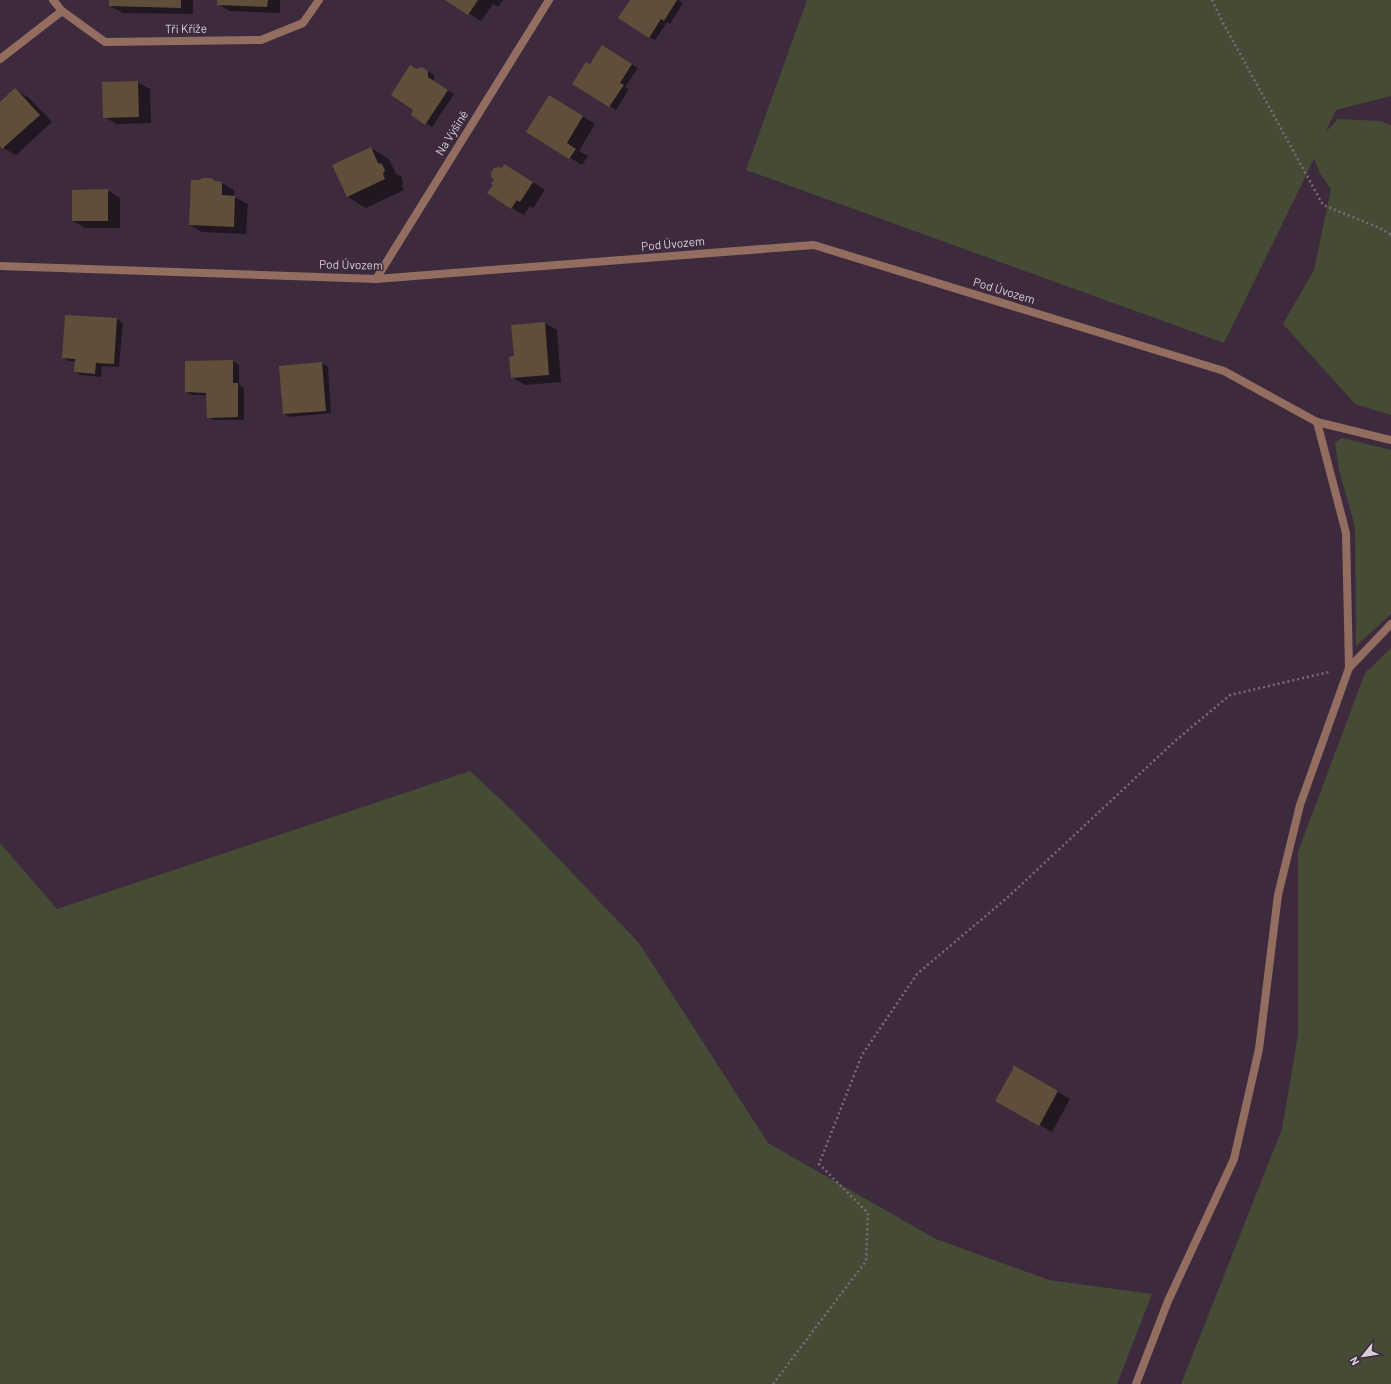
<svg xmlns="http://www.w3.org/2000/svg" width="1391" height="1384" font-family="Barlow,sans-serif">
	<style>
		.green { fill: #454b35 }
		.shadow { fill: #0007 }
		.building { fill: #5f4e39 }
		.lines { fill: none; stroke-linecap: round; stroke-linejoin: round }
		.path { stroke: #7a6a7a; stroke-width: 2.5; stroke-dasharray: 2 3; stroke-linecap: butt }
		.minor { stroke: #936d5f; stroke-width: 8 }
		.tertiary { stroke: #936d5f; stroke-width: 8 }
		.labels { text-anchor: middle; stroke-width: 3; stroke-linejoin: round; paint-order: stroke }
		.street-label { font-size: 12px; fill: #daced9; stroke: #3d2b3d }
	</style>
	<rect width="100%" height="100%" fill="#3d2b3d"/>
	<g class="green">
		<path d="M807,0H1391V96L1336,110L1325,133L1338,119L1380,121L1391,125V415L1355,404L1283,324L1314,270L1331,189L1321,175L1314,159L1224,343L746,170Z"/>
		<path d="M1342,438L1391,450V614L1356,646L1355,527L1339,470L1335,443Z"/>
		<path d="M1391,648V1384H1181L1282,1129L1298,1035V852L1365,673Z"/>
		<path d="M470,771L514,812L639,943L768,1143L936,1239L1049,1280L1152,1294L1117,1384H0V843L57,909Z"/>
	</g>
	<g class="shadow">
		<path d="M110,0H193V14L123,13L110,6Z"/>
		<path d="M218,0H280V13L230,11L218,4Z"/>
		<path d="M447,0H503L498,7L493,4L481,21Z"/>
		<path d="M631,0H678L683,3L670,24L667,22L655,40L649,37Z"/>
		<path d="M608,50L638,68L625,87L629,89L616,110L574,83L590,65Z"/>
		<path d="M422,68L434,75V82L454,94L432,127L412,114L414,110L416,70Z"/>
		<path d="M137,82L150,89L151,123L117,124L104,117Z"/>
		<path d="M15,90L28,97L52,122L16,155L3,148L0,145V103Z"/>
		<path d="M562,104L595,124L579,151L588,156L582,165L528,132Z"/>
		<path d="M371,148L389,159L396,174L401,176L403,181L402,186L404,190L366,208L348,197Z"/>
		<path d="M517,172L545,190L533,208L530,206L524,215L512,208Z"/>
		<path d="M216,182L222,183L234,190V197L248,204L246,234L202,232L190,225Z"/>
		<path d="M107,190L120,198V228H85L73,221Z"/>
		<path d="M66,316L117,319L123,323L119,367L102,366L101,377L81,375L75,372L76,362L69,361L63,358Z"/>
		<path d="M545,323L557,330L561,382L525,385L512,377L515,357Z"/>
		<path d="M233,361L239,365V385L244,388V420H214L208,417L207,395H192L186,392Z"/>
		<path d="M322,363L328,367L331,413L290,417L284,413Z"/>
		<path d="M1014,1066L1070,1099L1052,1132L996,1100L1014,1069Z"/>
	</g>
	<g class="building">
		<path d="M109,0H181V8L109,6Z"/>
		<path d="M217,0H268L267,7L217,5Z"/>
		<path d="M445,0H478L468,15Z"/>
		<path d="M630,0H677L664,21L661,19L649,38L618,18Z"/>
		<path d="M602,45L632,64L620,83L624,85L609,107L572,84L586,62L590,64Z"/>
		<path d="M410,65L416,69L422,67L428,71V77L448,90L425,125L411,115L413,110L391,95Z"/>
		<path d="M138,81L139,117L103,118L102,82Z"/>
		<path d="M15,88L40,115L2,149L0,146V102Z"/>
		<path d="M549,95L583,116L567,143L576,149L569,159L526,132Z"/>
		<path d="M371,147L378,163L382,164L385,170L383,174L385,179L347,197L332,165Z"/>
		<path d="M504,164L533,182L520,202L517,200L511,209L487,193L493,185L491,184L494,179L492,178L491,173L494,168L499,167L502,168Z"/>
		<path d="M203,178H211L215,181L222,182V195L235,196L234,227L189,225L191,180H198Z"/>
		<path d="M108,189V221H72V190Z"/>
		<path d="M65,315L117,318L114,364L96,363L95,374L74,372L75,359L62,358Z"/>
		<path d="M545,322L549,375L511,378L509,357L514,356L511,325Z"/>
		<path d="M233,360V383H238V417L207,418L206,393L185,392V361Z"/>
		<path d="M322,362L326,411L283,414L279,366Z"/>
		<path d="M1013,1065L1058,1091L1039,1126L995,1101L1013,1069Z"/>
	</g>
	<g class="lines">
		<g class="path">
			<path d="M1212,0L1222,21L1323,205L1382,229L1391,235"/>
			<path d="M773,1384L866,1261L868,1213L819,1164L862,1055L917,974L1008,897L1175,741L1230,695L1329,672"/>
		</g>
		<g class="minor">
			<path d="M53,0L62,11L105,42L261,40L303,23L319,0"/>
			<path d="M0,59L62,11"/>
			<path d="M376,279L549,0"/>
			<path d="M1317,422L1391,440"/>
			<path d="M1349,668L1391,624"/>
		</g>
		<path class="tertiary" d="M0,266L376,279L814,245L1224,371L1317,422L1346,533L1349,668L1300,805L1278,895L1259,1049L1234,1159L1168,1301L1136,1384"/>
	</g>
	<g class="labels">
		<g class="street-label">
			<text transform="translate(186 29) rotate(-1)" y="4">Tři Kříže</text>
			<text transform="translate(452 133) rotate(-58)" y="4">Na Výšině</text>
			<text transform="translate(673 244) rotate(-5)" y="4">Pod Úvozem</text>
			<text transform="translate(351 265) rotate(1)" y="4">Pod Úvozem</text>
			<text transform="translate(1004 291) rotate(17)" y="4">Pod Úvozem</text>
		</g>
	</g>
	<g transform="translate(1363 1356) rotate(240)" stroke="#3d2b3d" stroke-width="3" paint-order="stroke">
	<path d="M0-3L7 15L0 10L-7 15Z" fill="#daced9"/>
	<text y="-6" font-size="11" font-weight="bold" text-anchor="middle" fill="#daced9">N</text>
	</g>
</svg>
